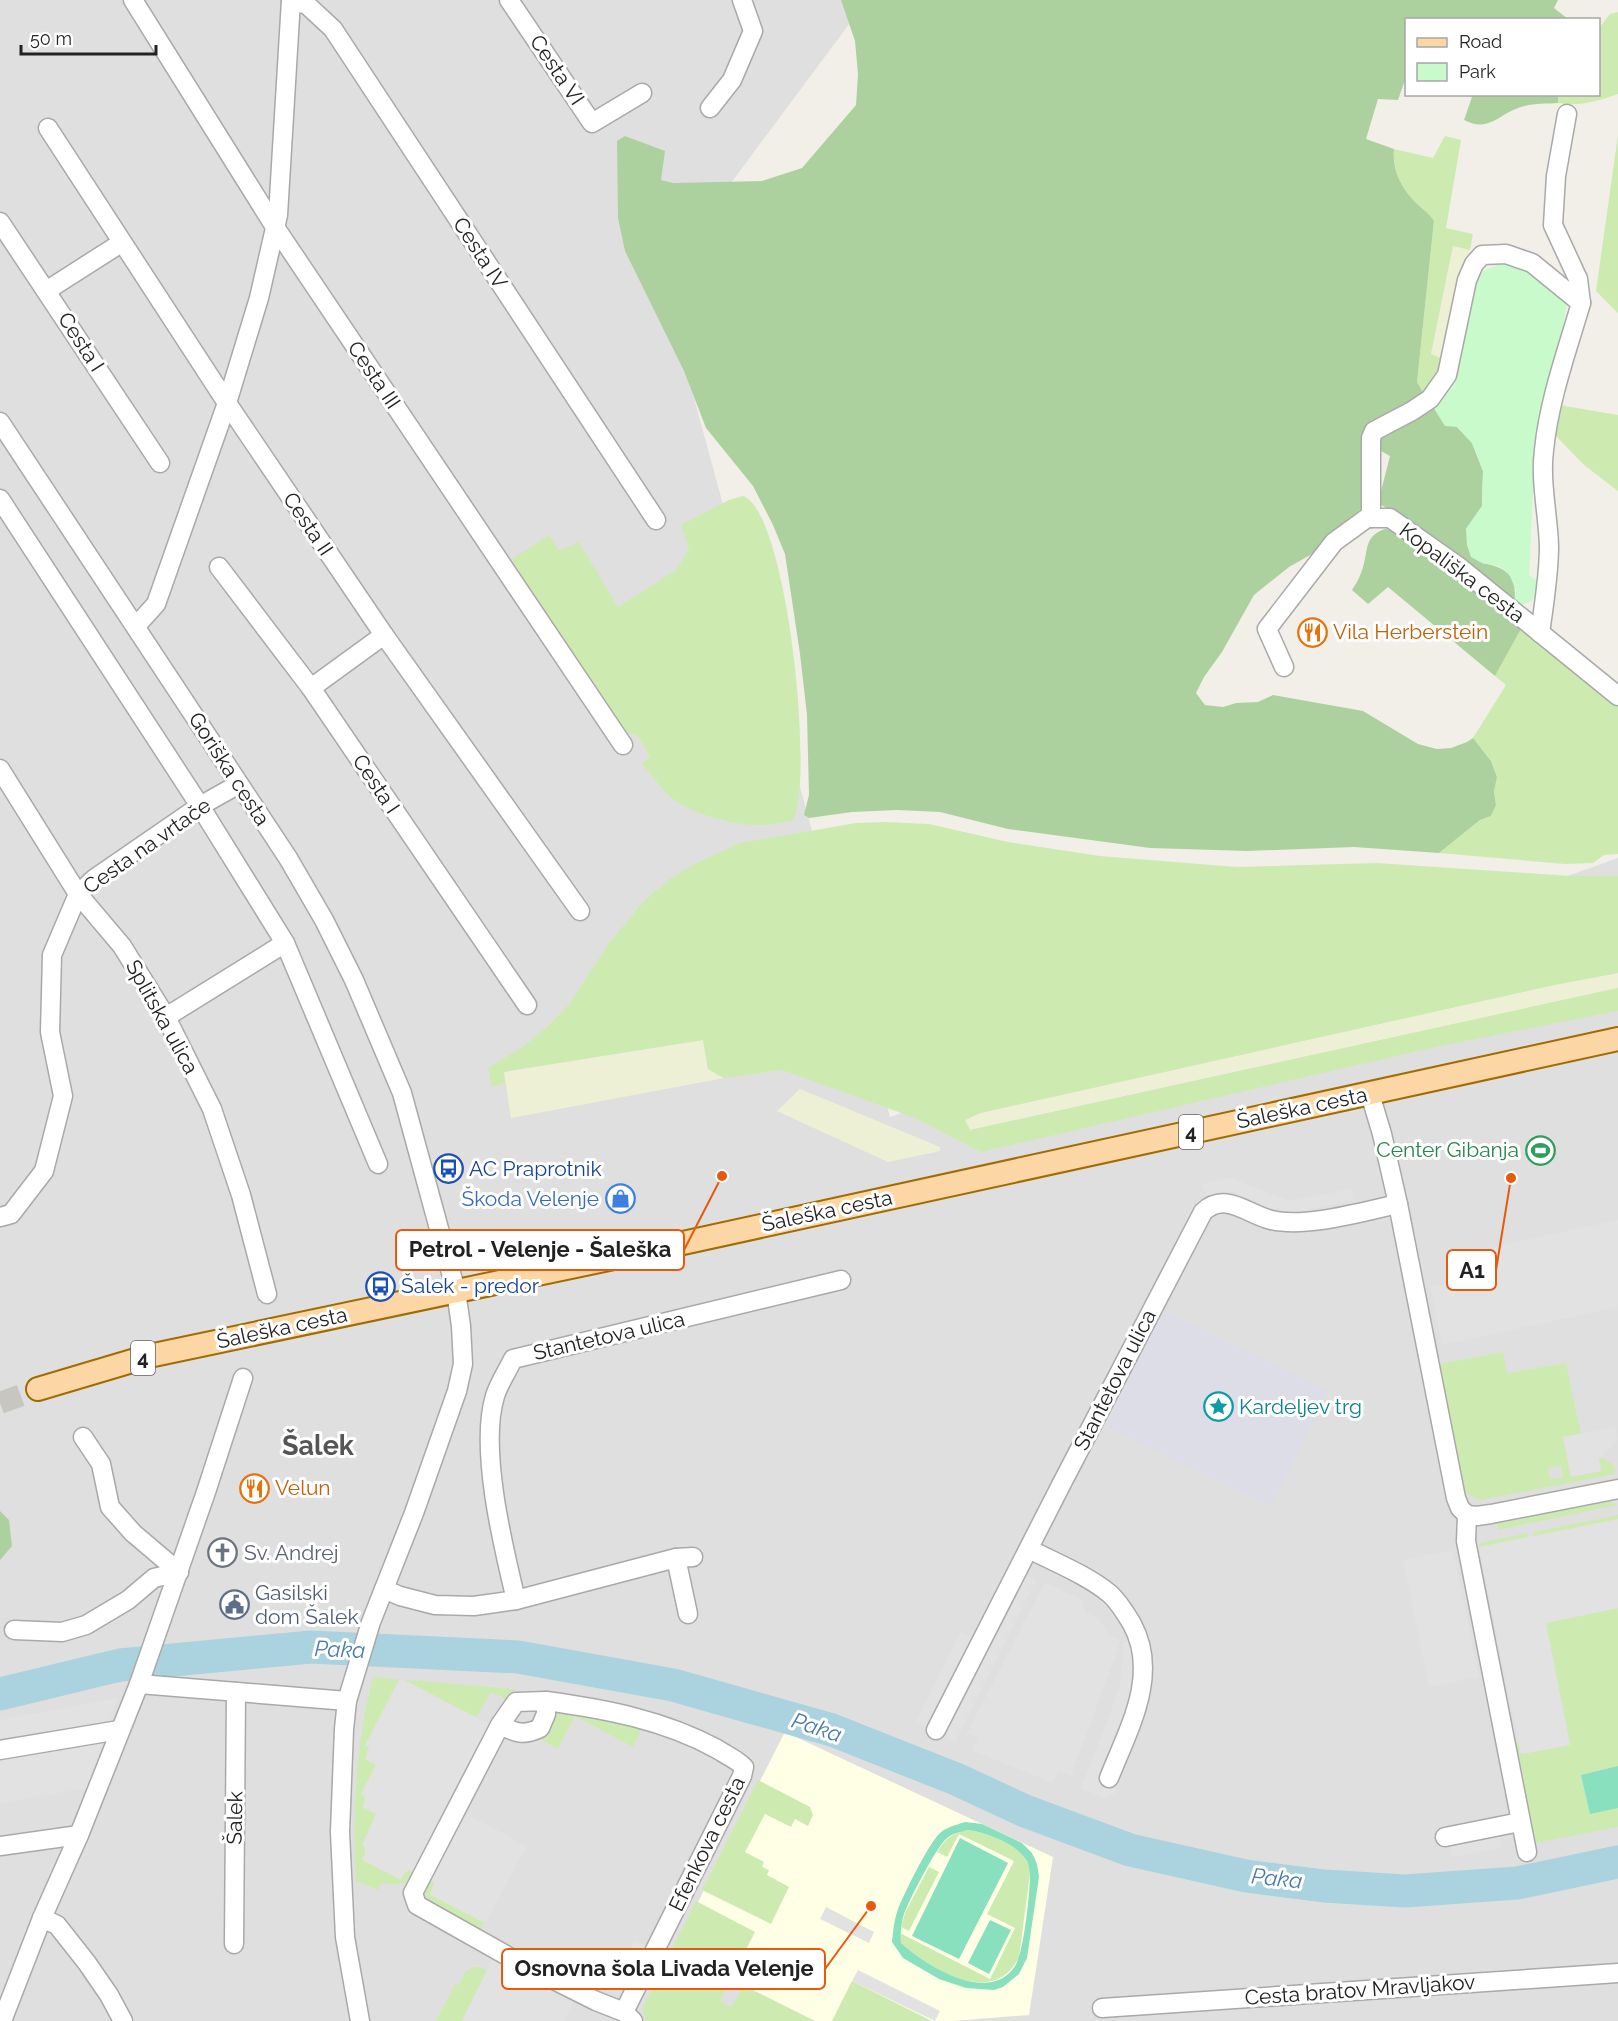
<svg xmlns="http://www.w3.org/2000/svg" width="1618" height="2021" font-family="Raleway,sans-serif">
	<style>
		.residential { fill: #e0dfdf }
		.education { fill: #ffffe5 }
		.farmland { fill: #eef0d5 }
		.grass { fill: #cdebb0; fill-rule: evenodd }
		.forest { fill: #add19e }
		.park { fill: #c8facc }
		.pitch { fill: #88e0be; fill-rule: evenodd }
		.parking { fill: #e2e2e2 }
		.plaza { fill: #dddde8 }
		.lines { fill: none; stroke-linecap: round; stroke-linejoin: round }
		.river { stroke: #aad3df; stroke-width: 33 }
		.major-tunnel { stroke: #c8c6c1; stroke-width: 22; stroke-dasharray: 22 11; stroke-linecap: butt }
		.minor-casing { stroke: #a9a9a9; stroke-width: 21 }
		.major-casing { stroke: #a06b00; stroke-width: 26 }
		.minor { stroke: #fff; stroke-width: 18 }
		.major { stroke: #fcd6a4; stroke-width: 22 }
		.labels { text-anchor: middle; stroke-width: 6; stroke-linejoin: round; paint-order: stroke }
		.shield { fill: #fff; stroke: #646464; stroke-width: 1.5 }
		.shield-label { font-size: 20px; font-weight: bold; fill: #222 }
		.street-label { font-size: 21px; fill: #222; stroke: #fff }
		.food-label { font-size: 21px; fill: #c56008; stroke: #fff; text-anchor: start }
		.leisure-label { font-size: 21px; fill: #27864d; stroke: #fff; text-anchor: end }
		.transit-label { font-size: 21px; fill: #164399; stroke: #fff; text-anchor: start }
		.shop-label { font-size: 21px; fill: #366cbe; stroke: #fff; text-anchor: end }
		.culture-label { font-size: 21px; fill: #0d838f; stroke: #fff; text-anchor: start }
		.worship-label { font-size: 21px; fill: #5b616d; stroke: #fff; text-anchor: start }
		.service-label { font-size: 21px; fill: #4e5e75; stroke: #fff; text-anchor: start }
		.water-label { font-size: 22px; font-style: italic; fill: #4a7aab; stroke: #fff }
		.district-label { font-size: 27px; font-weight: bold; fill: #555; stroke: #fff }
		.leader { fill: none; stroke: #e8590c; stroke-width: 2 }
		.callout-dot { fill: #e8590c; stroke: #fff; stroke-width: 2 }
		.callout { fill: #fff; stroke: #e8590c; stroke-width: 2 }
		.callout-label { font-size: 22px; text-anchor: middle; font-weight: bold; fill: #222 }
	</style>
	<rect width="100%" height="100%" fill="#f2efe9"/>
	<path class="residential" d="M0,0H867L661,277L890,1117L1618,858V2021H0Z"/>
	<path class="education" d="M785,1732L1053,1857L1029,2015L953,2021H801L671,1955Z"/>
	<g class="farmland">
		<path d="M1453,246L1470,250L1446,360L1431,355Z"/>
		<path d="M1618,973V988L970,1130L965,1120L980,1113L1554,985Z"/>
		<path d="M703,1040L708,1069L724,1078L511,1118L504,1072Z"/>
		<path d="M800,1089L940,1147V1151L888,1162L777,1111Z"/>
	</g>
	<g class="grass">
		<path d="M1618,12V94C1597,101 1579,107 1558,103V95L1598,94L1599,28L1610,14Z"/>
		<path d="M1618,135V313L1596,291Z"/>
		<path d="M1445,136L1461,140L1446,228L1473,234L1470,250L1453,246L1431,354L1446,360L1424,394L1417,382L1434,222C1428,212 1422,209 1414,201C1400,186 1392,169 1394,149L1433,158Z"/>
		<path d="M1559,405L1618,415V491L1584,465L1553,433Z"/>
		<path d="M743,496C787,510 815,779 793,820C784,822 775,824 766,825C739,827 689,814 669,796C659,786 651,774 642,764L650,756L637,735L619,731L563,645L512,559L549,535L559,551L579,542L618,607L676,570L689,549L681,525L729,500Z"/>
		<path d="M1522,627L1618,705V854L1604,855L1593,863L1565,864L1439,853L1480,820L1491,816L1496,805L1494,792L1497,776L1491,761L1473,738L1506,685L1495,676Z"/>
		<path d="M884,822L929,824L1008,842L1100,856L1237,867L1377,863L1571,876H1618V973L1554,985L980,1113L965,1120L970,1130L1618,988V1011L1440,1046L981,1152L915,1118L782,1070L724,1078L708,1069L703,1040L513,1070L504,1072L505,1083L492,1087L488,1068L524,1046L549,1025L570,1003L609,943L644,901L670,879L692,865L740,843L856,823Z"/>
		<path d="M1503,1352L1507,1373L1566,1363L1581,1434L1563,1438L1571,1477L1600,1471L1599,1459L1604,1458L1615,1467V1474L1481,1500C1474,1499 1471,1494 1463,1492L1439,1364ZM1561,1465L1563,1477L1550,1479L1548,1468Z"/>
		<path d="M1602,1501H1608L1617,1505L1498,1530L1496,1522Z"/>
		<path d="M1618,1515V1527L1534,1536V1532Z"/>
		<path d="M1527,1533L1528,1537L1479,1547L1480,1543Z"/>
		<path d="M1618,1608V1766L1581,1775L1590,1814L1618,1808V1827L1535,1843L1515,1742L1519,1743L1521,1754L1570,1745L1545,1623Z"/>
		<path d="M373,1677L515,1689L508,1700L491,1692L476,1718L400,1678L369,1747V1751L376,1764L362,1793L376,1814L362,1846L365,1847V1853L401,1879L405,1872L410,1870L413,1874L409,1881L395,1885L385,1883L381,1884L378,1890L356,1881C352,1812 356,1744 373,1677Z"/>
		<path d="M555,1711L644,1725L633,1747L575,1716L558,1749L538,1738Z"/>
		<path d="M758,1780L810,1807L813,1815L808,1826L795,1819L791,1827L765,1814L745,1852L764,1862L762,1867L769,1870L767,1875L789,1887L771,1924L702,1890Z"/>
		<path d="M968,1830C987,1833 1016,1843 1027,1861C1029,1864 1029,1870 1030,1874L1019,1957C994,2009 930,1969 901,1943L900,1933L990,1979L1015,1928L987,1914L1014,1861L959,1834L947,1857L937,1852C945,1839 952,1833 968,1830Z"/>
		<path d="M929,1867L939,1872L909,1931L901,1927L905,1913Z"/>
		<path d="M428,1881L434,1882L431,1895L485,1923L480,1928L428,1900L424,1891Z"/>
		<path d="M696,1901L755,1932L720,2001L732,2007L743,1985L815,2021H646L642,2009Z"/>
		<path d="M474,1967H479L487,1970L462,2021H436L455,1984L459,1985L465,1972Z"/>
		<path d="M852,1981L932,2021H832Z"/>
	</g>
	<g class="forest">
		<path d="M841,0H1558L1554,8L1568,19L1406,20V77L1398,100L1378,99L1366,139L1394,149C1392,169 1400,186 1414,201C1422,209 1428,212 1434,221L1417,382L1424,394L1372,429L1370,477L1361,509L1344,523L1319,550L1289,567L1254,595L1222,652L1204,677L1196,693L1205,705L1223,707L1236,703L1258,702L1273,695L1363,711L1418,744L1437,749L1451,748L1467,742L1473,738L1491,761L1497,777L1494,792L1496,805L1491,816L1480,820L1439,853L1354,847L1247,851L1150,848L1008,829L940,812L897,810L852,812L809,818L804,815L809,795L807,715L800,654L785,554L773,525L753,486L706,428L684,371L625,251L618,218L617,141L625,136L665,151L661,180L673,183L762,181L802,168L856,105L858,74L855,41Z"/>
		<path d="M1466,95L1558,94V103C1547,104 1535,103 1525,106C1500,111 1491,134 1464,120L1472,97Z"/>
		<path d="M1433,407L1457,427L1472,443L1483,471L1482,506L1466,529L1482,563C1509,568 1518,577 1514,605L1411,522L1378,503L1390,456L1379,450L1377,437Z"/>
		<path d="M1388,528L1402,531L1522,627L1495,676L1388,587L1368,604L1352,590C1355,585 1359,579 1361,573C1370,551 1361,536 1388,528Z"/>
		<path d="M0,1511L9,1520L12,1546L0,1560Z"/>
	</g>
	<path class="park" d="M1499,264C1535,266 1544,278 1567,303L1558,356L1535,447L1529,575L1540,583L1532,601L1519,606L1514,605L1516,590L1509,574L1499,566L1482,563L1471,557L1467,545L1466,529L1482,506L1483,471L1472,443L1457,427L1445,426L1433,407L1472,286L1485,270Z"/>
	<g class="pitch">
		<path d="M1618,1766V1808L1590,1814L1581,1775Z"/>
		<path d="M965,1822L982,1824L1022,1843L1032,1853L1037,1864L1039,1877L1027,1958L1019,1974L1003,1987L994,1990L966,1988L939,1979L903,1958L892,1942C893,1931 894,1920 898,1909C904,1894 928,1845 939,1834C946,1827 956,1825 965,1822ZM968,1830C987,1833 1016,1843 1027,1861C1029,1864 1029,1870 1030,1874C1030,1893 1024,1952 1015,1966C989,2006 925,1965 901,1943C900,1933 901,1924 904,1914C909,1900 936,1848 946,1839C953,1833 960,1832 968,1830Z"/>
		<path d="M960,1838L1008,1863L959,1959L912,1936Z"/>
		<path d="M990,1920L1011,1930L989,1974L968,1963Z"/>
	</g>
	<g class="parking">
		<path d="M1220,1179H1234L1289,1201L1351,1189L1354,1201L1288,1213L1272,1209L1233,1192H1223L1207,1197L1201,1184Z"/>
		<path d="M1618,1220V1307L1442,1345L1430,1287L1485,1276L1479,1250Z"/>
		<path d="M1615,1427L1618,1439L1599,1459L1601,1471L1571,1477L1563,1437Z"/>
		<path d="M1618,1519V1608L1546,1623L1570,1745L1521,1754L1479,1547Z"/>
		<path d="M1453,1550L1479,1677L1429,1687L1403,1560Z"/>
		<path d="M1025,1575L1036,1580L955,1742L916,1722L961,1632L989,1646Z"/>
		<path d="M1045,1582L1082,1600L1086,1613L1098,1618L1110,1636L1121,1640L1071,1776L1058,1771L1053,1783L973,1751L978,1738L967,1733Z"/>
		<path d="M1130,1638L1135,1656V1675L1130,1699L1098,1782L1120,1791L1105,1798L1081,1788L1120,1687L1123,1644Z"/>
		<path d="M400,1678L491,1725L449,1805L527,1846L485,1923L430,1895L434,1882L410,1870L405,1872L401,1880L362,1860L365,1853V1848L362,1846L376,1814L362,1807L365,1800L364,1795L361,1794L376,1765L365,1759L369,1747L365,1745Z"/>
		<path d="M118,1698L87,1788L0,1803V1720Z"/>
		<path d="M1500,1835L1502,1848L1452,1857L1450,1844Z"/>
		<path d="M826,1907L874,1932L869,1943L820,1919Z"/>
		<path d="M635,1941L647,1945L628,1986L615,1979Z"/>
		<path d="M492,1960L574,2000L564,2021H462Z"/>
		<path d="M858,1970L940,2011L935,2021L852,1981Z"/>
	</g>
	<path class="plaza" d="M1163,1310L1328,1391L1271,1507L1106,1426Z"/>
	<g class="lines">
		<path class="river" d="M0,1694L120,1665L311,1647L518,1657L673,1685L832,1730L956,1779L1025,1811L1130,1850L1246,1876L1324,1886L1405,1891L1517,1883L1618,1862"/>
		<path class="major-tunnel" d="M0,1403L38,1389"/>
		<defs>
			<g id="minor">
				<path d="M133,0L275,227L623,745"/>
				<path d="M509,0L592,123L642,93"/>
				<path d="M291,2L306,4L333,29L656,520"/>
				<path d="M710,108L732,80L753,31L742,0"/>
				<path d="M1567,114L1556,176L1553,225L1578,279L1581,303"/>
				<path d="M48,128L227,403L384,635L580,911"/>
				<path d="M0,222L160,463"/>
				<path d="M46,291L121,243"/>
				<path d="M0,422L288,858L324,920L354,980L402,1093L456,1291L461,1326L463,1364L457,1391L414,1513L371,1622L347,1701L344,1729L340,1832L345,1937L360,2021"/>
				<path d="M0,499L200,806L285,943L378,1164"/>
				<path d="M1371,518V438L1374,431L1412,411L1430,399L1447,375L1467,280L1474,264L1482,255L1506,254L1532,263L1581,303C1567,351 1549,400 1544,450C1540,482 1548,514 1549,546C1549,575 1544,604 1540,633"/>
				<path d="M219,567L311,688L527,1005"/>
				<path d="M136,626L156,604L227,403L259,298L278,215L291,0"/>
				<path d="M1284,667L1267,629L1334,542L1367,518H1390L1458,566L1618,696"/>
				<path d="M311,688L384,635"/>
				<path d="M0,769L78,894L122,946L166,1017L212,1109L241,1195L267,1294"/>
				<path d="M166,1017L285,943"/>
				<path d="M1370,1094L1382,1134L1398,1204L1456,1498L1460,1508L1467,1515L1466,1541L1527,1852"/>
				<path d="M0,1217L11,1214L44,1171L63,1096L50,1032L52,955L78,894L94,879L200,806L239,784"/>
				<path d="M83,1437L101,1464L110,1507L133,1533L179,1572"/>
				<path d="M1467,1515L1477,1516L1491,1514L1618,1489"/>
				<path d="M1029,1549C1056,1563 1087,1575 1110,1594C1119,1602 1126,1614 1132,1624C1160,1675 1128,1730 1109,1778"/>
				<path d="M676,1558L688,1614"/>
				<path d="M384,1589L400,1596L435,1605L474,1606L516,1600L676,1558L693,1557"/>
				<path d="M516,1600C503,1546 479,1448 495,1396C499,1383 508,1370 513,1359L841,1280"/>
				<path d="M14,1630L62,1632L86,1625L128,1600L154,1578L179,1572"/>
				<path d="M139,1684L347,1701"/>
				<path d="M546,1701C605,1709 664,1720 717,1749C726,1755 736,1759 744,1767L742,1776L624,2012"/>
				<path d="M500,1725C516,1733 524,1736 540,1728L546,1714V1701L516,1702L500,1725L413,1893L417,1905L520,1963L596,2001L624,2012L633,2021"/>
				<path d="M936,1730L1061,1485L1203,1212C1225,1191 1247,1214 1271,1220C1306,1228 1361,1212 1398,1204"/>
				<path d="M0,1750L119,1730"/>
				<path d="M1445,1837L1520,1822"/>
				<path d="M0,1846L79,1835"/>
				<path d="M42,1918L57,1925L87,1963L109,1995L123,2021"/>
				<path d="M234,1944L236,1692"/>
				<path d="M1102,2008L1618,1973"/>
				<path d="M2,2021L42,1918L79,1835L139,1684L206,1492L243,1378"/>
			</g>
			<path id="major" d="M38,1389L149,1356L628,1255L1618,1039"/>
		</defs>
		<use href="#minor" class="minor-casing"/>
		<use href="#major" class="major-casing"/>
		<use href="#minor" class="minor"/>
		<use href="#major" class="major"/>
	</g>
	<defs>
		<symbol id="restaurant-ring" viewBox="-11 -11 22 22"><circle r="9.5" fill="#fff" stroke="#e8710a" stroke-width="1.5"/><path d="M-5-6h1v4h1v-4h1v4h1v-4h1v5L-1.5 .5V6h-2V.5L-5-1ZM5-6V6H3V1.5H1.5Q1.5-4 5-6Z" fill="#e8710a"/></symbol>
		<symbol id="stadium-ring" viewBox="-11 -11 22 22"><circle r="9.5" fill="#fff" stroke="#2e9e5b" stroke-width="1.5"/><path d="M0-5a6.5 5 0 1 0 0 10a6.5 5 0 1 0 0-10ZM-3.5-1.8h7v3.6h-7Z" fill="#2e9e5b"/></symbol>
		<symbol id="bus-ring" viewBox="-11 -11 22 22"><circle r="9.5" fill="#fff" stroke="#1a4fb4" stroke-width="1.5"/><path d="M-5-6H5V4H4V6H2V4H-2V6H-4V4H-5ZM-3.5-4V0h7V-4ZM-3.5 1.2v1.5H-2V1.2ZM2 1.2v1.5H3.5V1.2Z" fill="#1a4fb4"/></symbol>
		<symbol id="shop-ring" viewBox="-11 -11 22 22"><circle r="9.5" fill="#fff" stroke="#3f7fe0" stroke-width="1.5"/><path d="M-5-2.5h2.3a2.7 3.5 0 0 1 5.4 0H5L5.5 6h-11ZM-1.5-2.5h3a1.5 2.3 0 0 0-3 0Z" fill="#3f7fe0"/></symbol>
		<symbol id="sight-ring" viewBox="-11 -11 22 22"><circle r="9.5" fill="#fff" stroke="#0f9aa8" stroke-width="1.5"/><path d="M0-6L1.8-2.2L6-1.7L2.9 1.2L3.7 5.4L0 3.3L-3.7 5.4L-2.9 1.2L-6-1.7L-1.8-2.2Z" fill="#0f9aa8"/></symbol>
		<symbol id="church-ring" viewBox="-11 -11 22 22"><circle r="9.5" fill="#fff" stroke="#6b7280" stroke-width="1.5"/><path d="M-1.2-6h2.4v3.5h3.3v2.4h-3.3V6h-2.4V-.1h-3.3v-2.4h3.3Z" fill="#6b7280"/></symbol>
		<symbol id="civic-ring" viewBox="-11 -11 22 22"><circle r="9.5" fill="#fff" stroke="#5c6f8a" stroke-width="1.5"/><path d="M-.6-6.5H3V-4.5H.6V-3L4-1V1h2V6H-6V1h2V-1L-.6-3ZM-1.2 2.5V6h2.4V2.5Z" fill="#5c6f8a"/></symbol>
	</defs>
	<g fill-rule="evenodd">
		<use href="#restaurant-ring" x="1296" y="616" width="33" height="33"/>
		<use href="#stadium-ring" x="1524" y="1134" width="33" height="33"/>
		<use href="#bus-ring" x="432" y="1152" width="33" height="33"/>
		<use href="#shop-ring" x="604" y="1182" width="33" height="33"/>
		<use href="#bus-ring" x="364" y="1270" width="33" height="33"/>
		<use href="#sight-ring" x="1202" y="1390" width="33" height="33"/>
		<use href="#restaurant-ring" x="238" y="1472" width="33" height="33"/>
		<use href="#church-ring" x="206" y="1536" width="33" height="33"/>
		<use href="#civic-ring" x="218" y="1588" width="33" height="33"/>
	</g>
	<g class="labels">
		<g class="shield">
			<rect x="1179" y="1115" width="24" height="34" rx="4.5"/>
			<rect x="131" y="1341" width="24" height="34" rx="4.5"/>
		</g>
		<g class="shield-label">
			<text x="1191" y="1139">4</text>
			<text x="143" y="1365">4</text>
		</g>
		<g class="street-label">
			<text transform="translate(557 70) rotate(56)" y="7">Cesta VI</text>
			<text transform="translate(480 253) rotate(57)" y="7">Cesta IV</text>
			<text transform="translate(81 342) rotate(57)" y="7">Cesta I</text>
			<text transform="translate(374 375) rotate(56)" y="7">Cesta III</text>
			<text transform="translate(308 524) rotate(56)" y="7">Cesta II</text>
			<text transform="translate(1462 573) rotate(37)" y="7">Kopališka cesta</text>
			<text transform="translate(229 769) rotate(57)" y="7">Goriška cesta</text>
			<text transform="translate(376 784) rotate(56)" y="7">Cesta I</text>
			<text transform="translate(147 846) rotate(-35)" y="7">Cesta na vrtače</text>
			<text transform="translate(162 1017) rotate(61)" y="7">Splitska ulica</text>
			<text transform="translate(1302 1108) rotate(-12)" y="7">Šaleška cesta</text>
			<text transform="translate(827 1211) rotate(-12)" y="7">Šaleška cesta</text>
			<text transform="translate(282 1328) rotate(-12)" y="7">Šaleška cesta</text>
			<text transform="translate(609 1336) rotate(-13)" y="7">Stantetova ulica</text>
			<text transform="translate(1115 1380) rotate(-63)" y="7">Stantetova ulica</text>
			<text transform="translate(235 1818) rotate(-89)" y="7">Šalek</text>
			<text transform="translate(707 1844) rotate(-64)" y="7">Efenkova cesta</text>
			<text transform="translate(1360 1990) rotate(-4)" y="7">Cesta bratov Mravljakov</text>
		</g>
		<g class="food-label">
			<text x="1333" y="639">Vila Herberstein</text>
			<text x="275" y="1495">Velun</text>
		</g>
		<g class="leisure-label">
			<text x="1519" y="1157">Center Gibanja</text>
		</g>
		<g class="transit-label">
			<text x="469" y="1176">AC Praprotnik</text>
			<text x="401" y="1293">Šalek - predor</text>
		</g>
		<g class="shop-label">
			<text x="599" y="1206">Škoda Velenje</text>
		</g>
		<g class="culture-label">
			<text x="1239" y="1414">Kardeljev trg</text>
		</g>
		<g class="worship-label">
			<text x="244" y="1560">Sv. Andrej</text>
		</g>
		<g class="service-label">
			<text x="255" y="1600">Gasilski<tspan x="255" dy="24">dom Šalek</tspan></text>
		</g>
		<g class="water-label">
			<text transform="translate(340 1649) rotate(2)" y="8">Paka</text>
			<text transform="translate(817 1727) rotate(18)" y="8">Paka</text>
			<text transform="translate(1277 1878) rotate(6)" y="8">Paka</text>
		</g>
		<g class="district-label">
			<text x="318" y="1455">Šalek</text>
		</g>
	</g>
	<path class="leader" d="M722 1176L684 1250M1511 1178L1496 1270M871 1906L825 1969"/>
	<g class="callout-dot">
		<circle cx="722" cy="1176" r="6"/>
		<circle cx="1511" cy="1178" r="6"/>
		<circle cx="871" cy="1906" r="6"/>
	</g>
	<g class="callout">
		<rect x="396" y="1230" width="288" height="40" rx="6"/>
		<rect x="1447" y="1250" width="49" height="40" rx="6"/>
		<rect x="502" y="1949" width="323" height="40" rx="6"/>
	</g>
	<g class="callout-label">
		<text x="540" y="1257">Petrol - Velenje - Šaleška</text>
		<text x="1472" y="1278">A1</text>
		<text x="664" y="1976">Osnovna šola Livada Velenje</text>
	</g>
	<rect x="1405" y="18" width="195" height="78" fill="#ffffff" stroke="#a7a7a7" stroke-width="1.5"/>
	<rect x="1417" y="38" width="30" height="9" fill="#fcd6a4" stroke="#a7a7a7" stroke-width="1.5"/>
	<text x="1459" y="48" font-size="18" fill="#222222">Road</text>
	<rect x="1417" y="63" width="30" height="18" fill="#c8facc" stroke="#a7a7a7" stroke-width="1.5"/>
	<text x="1459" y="78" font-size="18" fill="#222222">Park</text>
	<path d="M21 45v9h135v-9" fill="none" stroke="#222222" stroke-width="3"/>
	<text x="30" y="45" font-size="18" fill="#222222" stroke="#ffffff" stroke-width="4.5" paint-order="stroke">50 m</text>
</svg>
